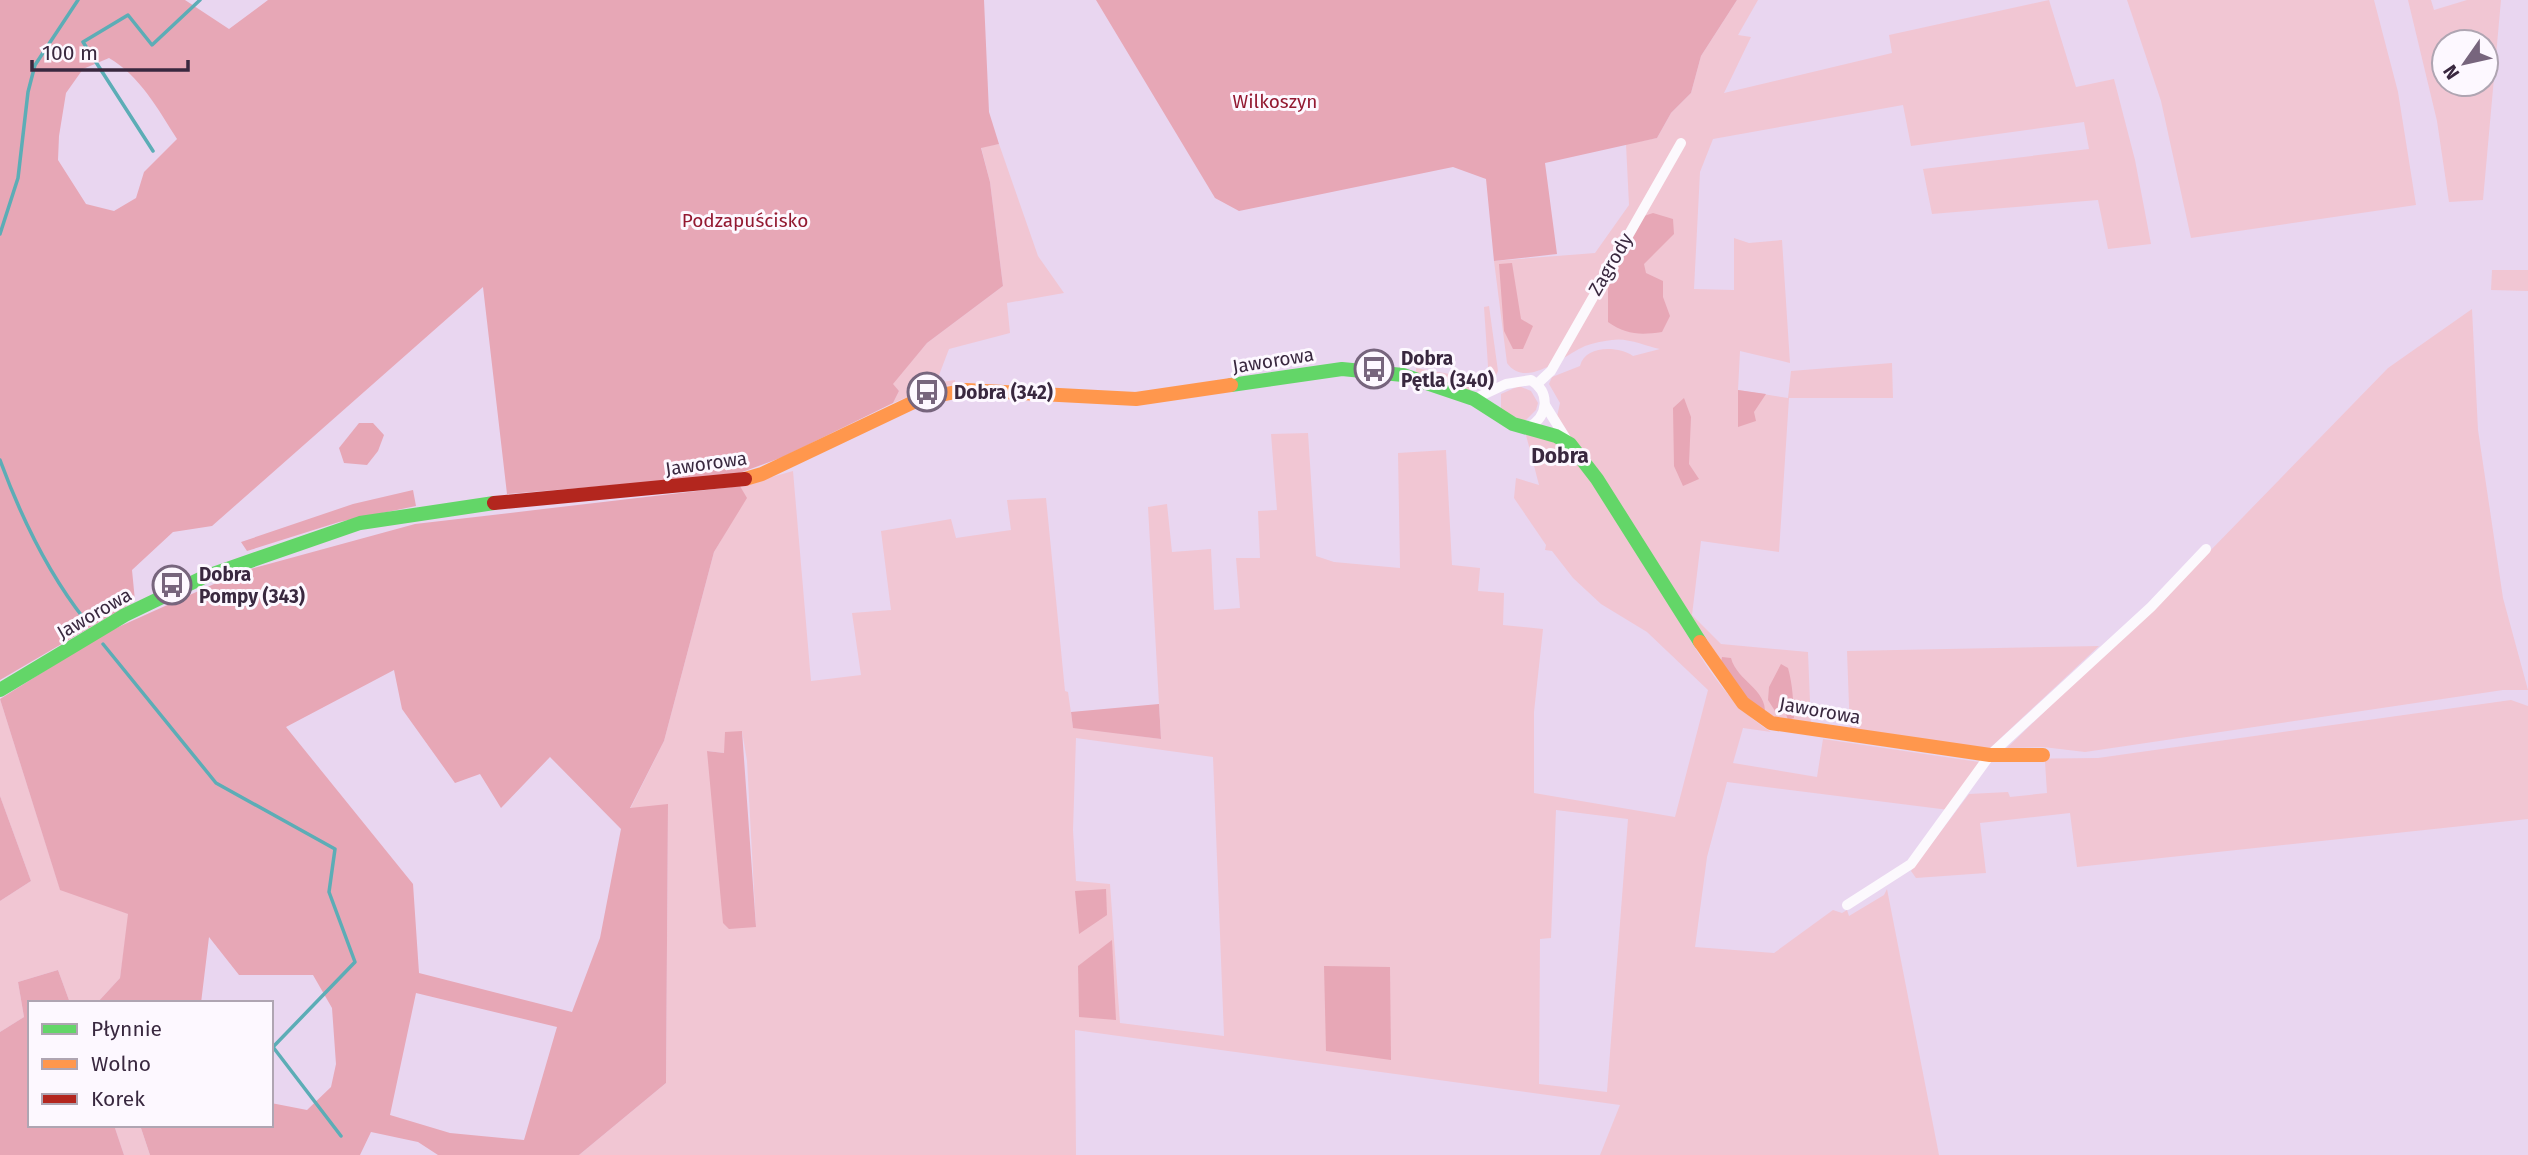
<svg xmlns="http://www.w3.org/2000/svg" width="2528" height="1155" font-family="'Fira Sans',sans-serif">
	<style>
		.green { fill: #f1c6d3; fill-rule: evenodd }
		.forest { fill: #e7a7b6; fill-rule: evenodd }
		.lines { fill: none; stroke-linecap: round; stroke-linejoin: round }
		.stream { stroke: #5cadb6; stroke-width: 3.5 }
		.street { stroke: #fcf9fd; stroke-width: 10 }
		.fast { stroke: #63d668; stroke-width: 14 }
		.slow { stroke: #ff974d; stroke-width: 14 }
		.jam { stroke: #b3261e; stroke-width: 14 }
		.labels { text-anchor: middle; stroke-width: 6; stroke-linejoin: round; paint-order: stroke }
		.park-label { font-size: 19px; fill: #931931; stroke: #fdf8ff }
		.street-label { font-size: 19px; fill: #39283f; stroke: #fdf8ff }
		.poi-label { font-size: 19px; font-weight: bold; fill: #39283f; stroke: #fdf8ff; text-anchor: start }
		.neighbourhood-label { font-size: 21px; font-weight: bold; fill: #39283f; stroke: #fdf8ff }
	</style>
	<rect width="100%" height="100%" fill="#e9d6f0"/>
	<g class="green">
		<path d="M1737,0H1758L1738,35L1751,37L1724,93L1892,53L1889,35L2049,0L2076,87L2114,79L2135,160L2151,244L2108,249L2098,200L1932,214L1923,169L2089,149L2084,122L1911,146L1903,105L1713,139L1700,172L1694,289L1734,290V238L1749,243L1782,240L1790,363L1740,351L1738,390L1788,398L1791,371L1892,363L1893,398H1789L1779,552L1701,541L1692,615L1721,644L1808,652L1811,727L1781,720L1756,708L1663,595C1694,644 1720,700 1771,732L1743,728L1733,763L1817,777L1823,739L1979,762L1949,810L1727,782L1707,857L1695,947L1774,953L1833,910L1842,913L1847,910L1849,916L1884,895L1887,889L1939,1155H1600L1620,1105L1075,1030L1076,1155H579L666,1083L668,805L630,809L664,741L714,552L746,498L740,486L793,471L811,681L861,675L852,613L891,610L881,531L951,519L956,538L1011,530L1007,500L1046,498L1065,691L1068,692L1073,727L1161,739L1148,507L1167,504L1172,552L1211,549L1214,610L1240,608L1236,558H1260L1258,511L1277,510L1271,434L1308,433L1316,556L1334,562L1400,568L1398,453L1446,450L1452,565L1480,568L1478,591L1504,593L1503,625L1543,629L1534,712V793L1675,817L1708,690L1647,632L1601,604L1573,578L1552,551L1545,550L1546,545L1514,498L1516,478L1539,485L1526,435L1538,433L1552,439L1560,403L1549,384L1552,377L1580,366C1585,345 1618,346 1633,356L1660,349C1646,346 1626,337 1612,340C1603,341 1593,343 1585,346C1564,355 1526,390 1507,363L1494,261L1595,253L1629,205L1626,144L1657,138L1671,113L1691,93L1701,56ZM742,731L747,761L756,927L708,751L724,753ZM1076,738L1213,757L1224,1036L1120,1023L1110,884L1076,881L1073,830ZM1556,810L1628,819L1607,1092L1539,1084L1540,939L1551,938Z"/>
		<path d="M2127,0H2374L2398,92L2416,205L2191,238L2161,101Z"/>
		<path d="M2408,0H2431L2434,10L2467,0H2501L2483,200L2449,202L2437,121ZM2444,42H2486V84H2444Z"/>
		<path d="M999,144L1038,256L1064,293L1007,303L1010,333L949,349L936,383L955,380V385L920,387L922,391L893,403L899,391L892,384L927,343L1003,286L990,182L981,147Z"/>
		<path d="M2492,270H2528V291L2491,290Z"/>
		<path d="M1489,306L1498,371L1492,384L1468,391L1416,373V368L1489,381L1484,307Z"/>
		<path d="M2472,309L2478,430L2503,598L2528,690H2503L2085,752L2043,747L2007,748L2208,553L2388,368Z"/>
		<path d="M1519,386L1531,391L1538,403L1536,410L1525,421L1501,412V394Z"/>
		<path d="M2099,646L1989,749L1850,733L1847,651Z"/>
		<path d="M0,699L60,889L129,914L120,978L97,1003H70L58,970L18,982L24,1017L0,1032V901L31,881L0,796Z"/>
		<path d="M2511,700L2528,706V819L2077,867L2070,813L1980,823L1986,873L1916,878L1911,871L1969,794L2008,792L2010,797L2047,793L2045,762H1996V759L2098,758Z"/>
		<path d="M114,1125H140L150,1155H124Z"/>
	</g>
	<g class="forest">
		<path d="M0,0H185L229,29L268,0H984L989,112L999,144L981,148L990,182L1003,286L927,343L893,384L899,391L893,403L783,457L734,475L507,494L483,287L212,526L173,532L132,570L135,601L0,680ZM109,58C140,76 158,109 177,139L144,172L136,198L114,211L86,204L58,160L59,136L66,93L83,69Z"/>
		<path d="M1096,0H1737L1701,56L1691,93L1671,113L1657,138L1545,163L1557,254L1494,261L1486,179L1453,167L1239,211L1215,198Z"/>
		<path d="M1653,213L1673,219L1674,234L1644,264L1646,273L1663,281V297L1670,316L1662,332C1641,335 1626,335 1608,322V275L1644,216Z"/>
		<path d="M1512,263L1521,319L1533,326L1523,349H1513L1504,331L1499,264Z"/>
		<path d="M1738,390L1766,394L1754,412L1756,421L1738,427Z"/>
		<path d="M1684,398L1691,417L1689,464L1699,479L1683,486L1674,466L1673,408Z"/>
		<path d="M359,423H373L384,435L378,451L367,465L344,463L339,448Z"/>
		<path d="M740,486L747,498L714,552L664,741L630,808L668,804L666,1083L579,1155H438L418,1142L371,1132L360,1155H150L140,1125H271V1103L307,1110L331,1087L336,1064L332,1008L313,975H239L209,937L201,1003H97L120,978L128,914L60,890L0,699L105,633L243,571L415,524ZM394,670L402,709L455,783L480,774L501,808L550,757L621,829L600,938L572,1012L419,973L413,884L286,727ZM416,993L557,1027L524,1140L450,1133L390,1115Z"/>
		<path d="M413,490L416,506L339,522L247,551L241,542L353,504Z"/>
		<path d="M1722,657L1731,658C1737,681 1767,689 1765,714L1752,706L1720,667Z"/>
		<path d="M1781,664L1788,668C1793,686 1793,700 1794,718L1788,720L1784,708L1775,711L1768,700L1769,687Z"/>
		<path d="M1159,704L1161,739L1073,728L1071,712Z"/>
		<path d="M742,731L756,927L729,929L723,923L707,751L724,753L725,732Z"/>
		<path d="M0,796L31,881L0,901Z"/>
		<path d="M1106,889L1107,915L1079,934L1075,891Z"/>
		<path d="M1112,940L1116,1020L1079,1017L1078,966Z"/>
		<path d="M1324,966L1390,967L1391,1060L1326,1051Z"/>
		<path d="M58,970L70,1003H30V1125H114L124,1155H0V1032L24,1017L18,982Z"/>
	</g>
	<g class="lines">
		<g class="stream">
			<path d="M153,151L83,42L128,15L152,45L200,0"/>
			<path d="M0,234L18,178L28,92L35,65L78,0"/>
			<path d="M0,460C21,517 47,572 85,620"/>
			<path d="M103,644L216,783L335,849L329,892L355,962L273,1047L341,1136"/>
		</g>
		<g class="street">
			<path d="M1537,384L1551,371L1681,143"/>
			<path d="M1474,399L1506,384L1531,380C1551,393 1548,416 1529,427"/>
			<path d="M1545,405L1568,442"/>
			<path d="M1847,905L1911,864L1990,755L2151,607L2206,549"/>
		</g>
		<g class="fast">
			<path d="M1231,385L1342,369L1403,375L1474,399L1513,424L1556,436L1570,444L1597,479L1700,642"/>
			<path d="M0,690L125,615L204,577L360,523L494,503"/>
		</g>
		<g class="slow">
			<path d="M745,479L762,474L920,399L966,390L1136,399L1231,385"/>
			<path d="M1700,642L1743,703L1771,723L1990,755H2043"/>
		</g>
		<path class="jam" d="M494,503L745,479"/>
	</g>
	<defs>
		<symbol id="bus-ring" viewBox="-11 -11 22 22"><circle r="9.5" fill="#fdf8ff" stroke="#77657d" stroke-width="1.5"/><path d="M-5-6H5V4H4V6H2V4H-2V6H-4V4H-5ZM-3.5-4V0h7V-4ZM-3.5 1.2v1.5H-2V1.2ZM2 1.2v1.5H3.5V1.2Z" fill="#77657d"/></symbol>
	</defs>
	<g fill-rule="evenodd">
		<use href="#bus-ring" x="1352" y="347" width="44" height="44"/>
		<use href="#bus-ring" x="905" y="370" width="44" height="44"/>
		<use href="#bus-ring" x="150" y="563" width="44" height="44"/>
	</g>
	<g class="labels">
		<g class="park-label">
			<text x="1275" y="108">Wilkoszyn</text>
			<text x="745" y="227">Podzapuścisko</text>
		</g>
		<g class="street-label">
			<text transform="translate(1610 264) rotate(-60)" y="7">Zagrody</text>
			<text transform="translate(1273 360) rotate(-9)" y="7">Jaworowa</text>
			<text transform="translate(706 463) rotate(-8)" y="7">Jaworowa</text>
			<text transform="translate(94 613) rotate(-30)" y="7">Jaworowa</text>
			<text transform="translate(1820 710) rotate(10)" y="7">Jaworowa</text>
		</g>
		<g class="poi-label">
			<text x="1401" y="365">Dobra<tspan x="1401" dy="22">Pętla (340)</tspan></text>
			<text x="954" y="399">Dobra (342)</text>
			<text x="199" y="581">Dobra<tspan x="199" dy="22">Pompy (343)</tspan></text>
		</g>
		<g class="neighbourhood-label">
			<text x="1560" y="463">Dobra</text>
		</g>
	</g>
	<rect x="28" y="1001" width="245" height="126" fill="#fdf8ff" stroke="#afa5b2" stroke-width="2"/>
	<rect x="42" y="1024" width="35" height="10" fill="#63d668" stroke="#afa5b2" stroke-width="2"/>
	<text x="91" y="1036" font-size="21" fill="#39283f">Płynnie</text>
	<rect x="42" y="1059" width="35" height="10" fill="#ff974d" stroke="#afa5b2" stroke-width="2"/>
	<text x="91" y="1071" font-size="21" fill="#39283f">Wolno</text>
	<rect x="42" y="1094" width="35" height="10" fill="#b3261e" stroke="#afa5b2" stroke-width="2"/>
	<text x="91" y="1106" font-size="21" fill="#39283f">Korek</text>
	<g transform="translate(2465 63) rotate(236)"><circle r="33" fill="#fdf8ff" stroke="#afa5b2" stroke-width="2"/>
	<path d="M0-5L12 26L0 18L-12 26Z" fill="#77657d"/>
	<text y="-10" font-size="19" font-weight="bold" text-anchor="middle" fill="#39283f">N</text>
	</g>
	<path d="M32 60v10h156v-10" fill="none" stroke="#39283f" stroke-width="3.5"/>
	<text x="42" y="60" font-size="21" fill="#39283f" stroke="#fdf8ff" stroke-width="5" paint-order="stroke">100 m</text>
</svg>
